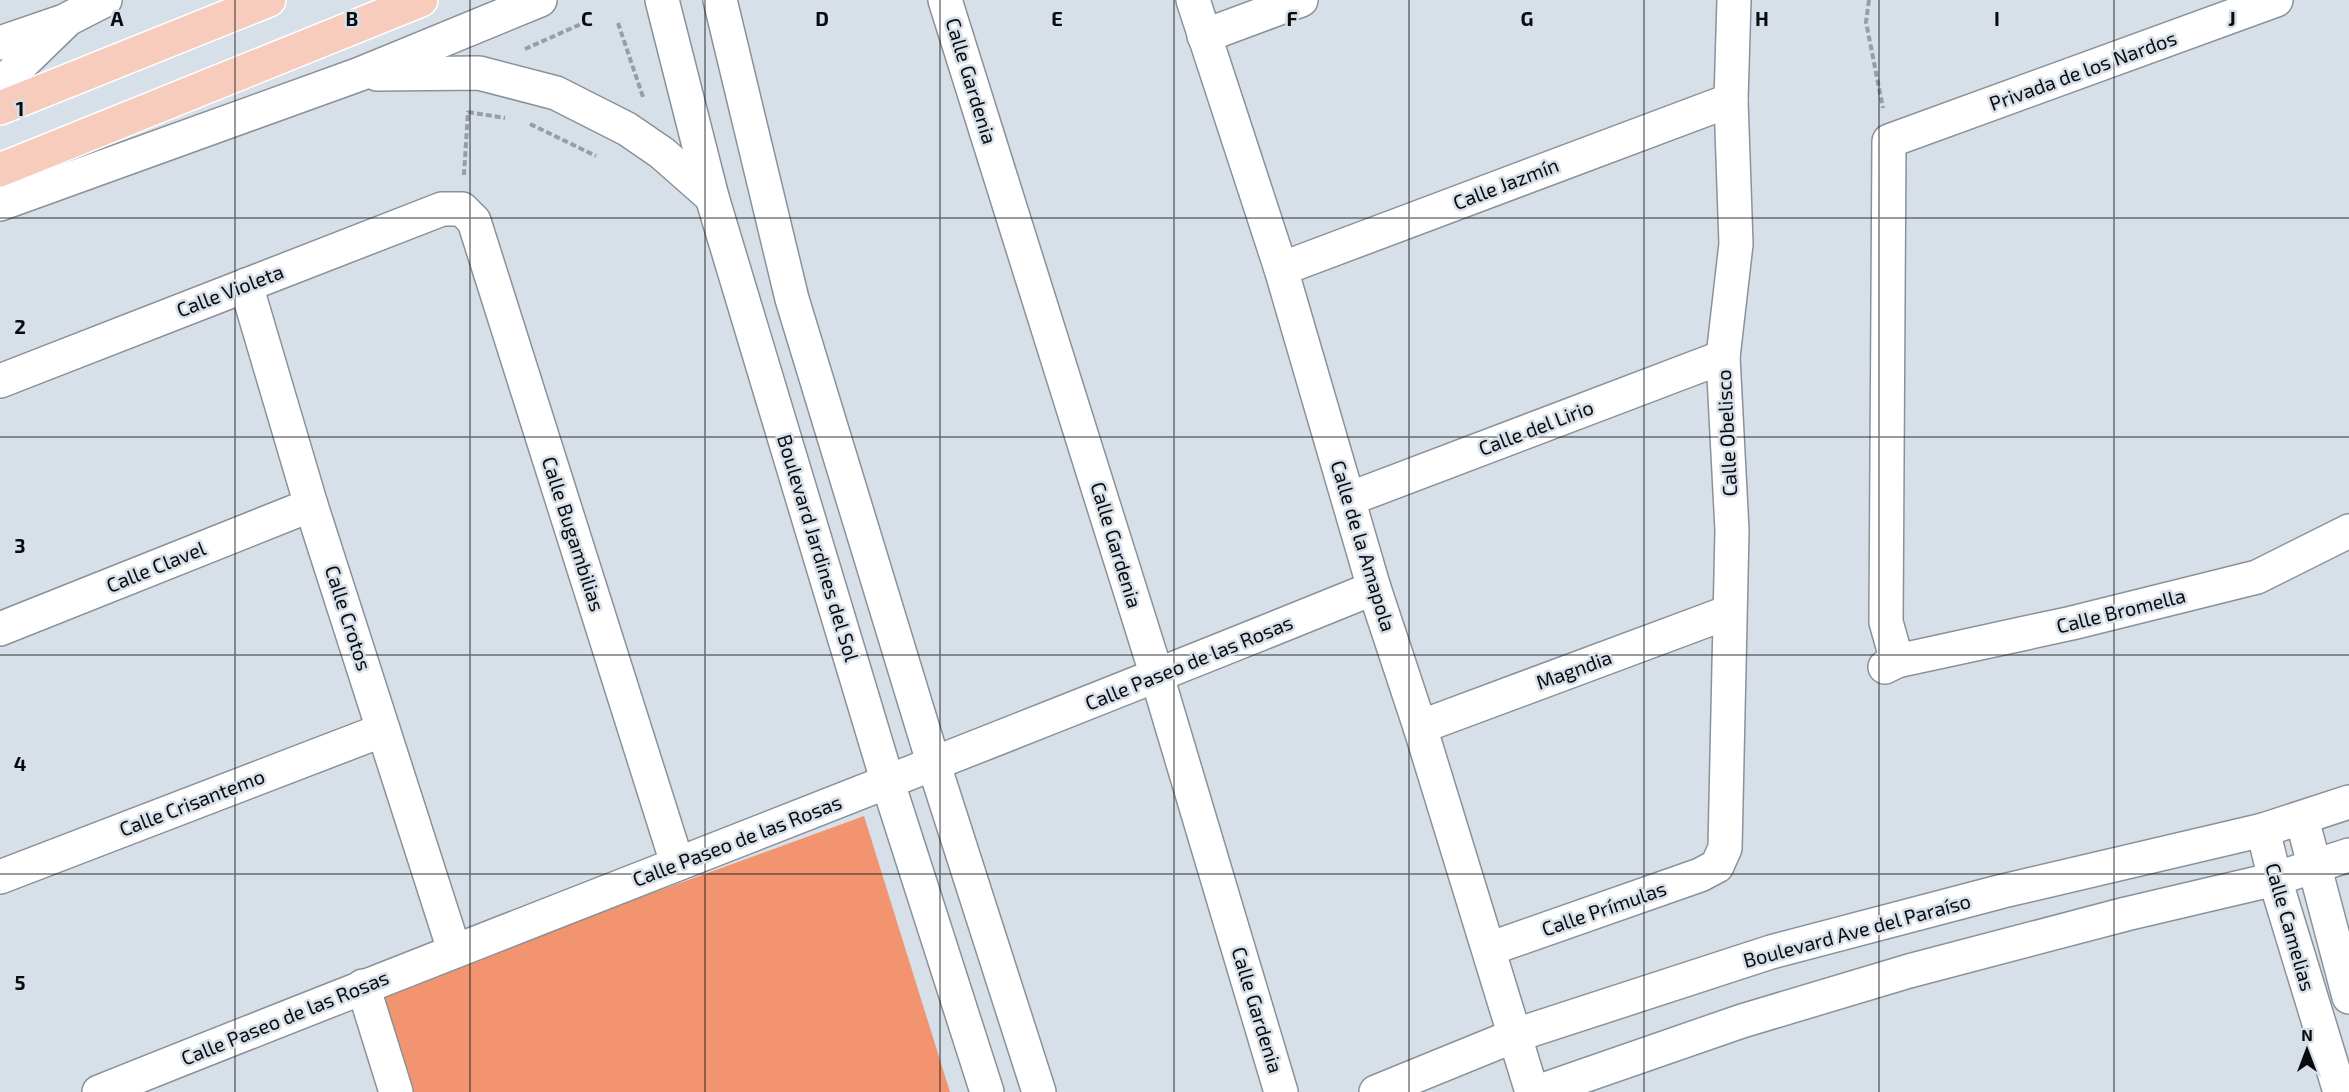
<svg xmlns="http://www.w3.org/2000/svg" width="2349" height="1092" font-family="'Exo 2',sans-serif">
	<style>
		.green { fill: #f1946f }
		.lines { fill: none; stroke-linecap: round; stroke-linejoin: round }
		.minor-casing { stroke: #89929a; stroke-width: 36 }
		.major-casing { stroke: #fff; stroke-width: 36 }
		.path { stroke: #979ea5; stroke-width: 4; stroke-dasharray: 6 3; stroke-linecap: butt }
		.minor { stroke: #fff; stroke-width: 33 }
		.major { stroke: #f7ccbc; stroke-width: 33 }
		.grid { fill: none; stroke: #090c0f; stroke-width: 1.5; stroke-opacity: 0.55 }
		.labels { text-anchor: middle; stroke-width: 5; stroke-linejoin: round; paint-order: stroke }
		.street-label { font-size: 20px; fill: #090c0f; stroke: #d7e0e9 }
		.grid-label { font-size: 20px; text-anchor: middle; font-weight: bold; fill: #090c0f; stroke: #d7e0e9; stroke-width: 5; stroke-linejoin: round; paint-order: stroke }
	</style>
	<rect width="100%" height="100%" fill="#d7e0e9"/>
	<path class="green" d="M864,816L950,1092H406L375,994Z"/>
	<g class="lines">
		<defs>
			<g id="minor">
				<path d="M662,0L712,197L888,783L987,1092"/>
				<path d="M720,0L792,299L934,765L1039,1092"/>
				<path d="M945,0L1157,676L1281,1092"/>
				<path d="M1193,0L1281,269L1374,588L1420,727L1532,1092"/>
				<path d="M1204,36L1301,0"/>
				<path d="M0,43L61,22"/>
				<path d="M377,74L479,73L556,93L627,129L662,153L712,197"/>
				<path d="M0,85L68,19L105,0"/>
				<path d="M0,204L360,74L540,0"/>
				<path d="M1281,269L1731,100"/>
				<path d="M246,285L311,505L454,950"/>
				<path d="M0,381L442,209H462L474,221L677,863"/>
				<path d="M1349,499L1723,357"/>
				<path d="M0,629L311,505"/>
				<path d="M1897,661L1886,622L1889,141L2276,0"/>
				<path d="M1885,667L1897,661L2072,623L2257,577L2349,531"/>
				<path d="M1420,727L1729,612"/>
				<path d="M2302,819L2349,997"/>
				<path d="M2263,830L2275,879L2340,1092"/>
				<path d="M0,877L383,730"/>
				<path d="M1489,949L1700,875L1717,866L1725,848L1732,530L1723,357L1736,244L1731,100L1734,0"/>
				<path d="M363,986L396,1092"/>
				<path d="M99,1092C524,922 951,760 1374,588"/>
				<path d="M1376,1092L1516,1035L1771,952L2003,891L2263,830L2349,802"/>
				<path d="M1537,1092L1742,1021L1909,971L2126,914L2275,879L2349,855"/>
			</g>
			<g id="major">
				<path d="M0,108L269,0"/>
				<path d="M0,170L421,0"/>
			</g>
		</defs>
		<use href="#minor" class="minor-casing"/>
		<use href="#major" class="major-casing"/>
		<g class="path">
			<path d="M1869,0L1866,22L1883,108"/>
			<path d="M618,23L643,97"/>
			<path d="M525,49L590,20"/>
			<path d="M468,112L505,118"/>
			<path d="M530,124L596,156"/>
			<path d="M464,175L468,111"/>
		</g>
		<use href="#minor" class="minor"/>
		<use href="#major" class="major"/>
	</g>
	<path class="grid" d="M235,0V1092M470,0V1092M705,0V1092M940,0V1092M1174,0V1092M1409,0V1092M1644,0V1092M1879,0V1092M2114,0V1092M0,218H2349M0,437H2349M0,655H2349M0,874H2349"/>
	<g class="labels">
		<g class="street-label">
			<text transform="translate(2083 71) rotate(-20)" y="7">Privada de los Nardos</text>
			<text transform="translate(971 81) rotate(73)" y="7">Calle Gardenia</text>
			<text transform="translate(1506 184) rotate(-21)" y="7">Calle Jazmín</text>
			<text transform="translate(230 291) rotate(-21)" y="7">Calle Violeta</text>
			<text transform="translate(1536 428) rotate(-21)" y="7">Calle del Lirio</text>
			<text transform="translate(1727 433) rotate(-93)" y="7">Calle Obelisco</text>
			<text transform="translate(573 534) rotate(72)" y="7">Calle Bugambilias</text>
			<text transform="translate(1116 545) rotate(73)" y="7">Calle Gardenia</text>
			<text transform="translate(1363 546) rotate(73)" y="7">Calle de la Amapola</text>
			<text transform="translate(818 548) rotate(73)" y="7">Boulevard Jardines del Sol</text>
			<text transform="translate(156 567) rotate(-22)" y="7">Calle Clavel</text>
			<text transform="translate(2121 611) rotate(-14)" y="7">Calle Bromella</text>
			<text transform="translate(348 618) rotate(72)" y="7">Calle Crotos</text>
			<text transform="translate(1189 663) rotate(-22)" y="7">Calle Paseo de las Rosas</text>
			<text transform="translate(1574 670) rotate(-20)" y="7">Magndia</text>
			<text transform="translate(192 803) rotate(-21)" y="7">Calle Crisantemo</text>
			<text transform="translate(737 841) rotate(-21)" y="7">Calle Paseo de las Rosas</text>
			<text transform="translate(1604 909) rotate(-19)" y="7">Calle Prímulas</text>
			<text transform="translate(2290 927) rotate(74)" y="7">Calle Camelias</text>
			<text transform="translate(1857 931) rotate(-15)" y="7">Boulevard Ave del Paraíso</text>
			<text transform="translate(1257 1010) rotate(73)" y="7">Calle Gardenia</text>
			<text transform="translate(285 1018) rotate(-22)" y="7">Calle Paseo de las Rosas</text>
		</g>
	</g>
	<g class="grid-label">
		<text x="117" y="26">A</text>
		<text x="352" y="26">B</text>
		<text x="587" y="26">C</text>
		<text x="822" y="26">D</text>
		<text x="1057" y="26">E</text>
		<text x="1292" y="26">F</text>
		<text x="1527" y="26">G</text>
		<text x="1762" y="26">H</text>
		<text x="1997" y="26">I</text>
		<text x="2232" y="26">J</text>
		<text x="20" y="116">1</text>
		<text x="20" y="334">2</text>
		<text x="20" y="553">3</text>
		<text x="20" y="771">4</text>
		<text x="20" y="990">5</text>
	</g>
	<g transform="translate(2307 1050)" stroke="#d7e0e9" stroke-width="4.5" paint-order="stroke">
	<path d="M0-4.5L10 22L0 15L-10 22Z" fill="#090c0f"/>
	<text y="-9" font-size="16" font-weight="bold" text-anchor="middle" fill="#090c0f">N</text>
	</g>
</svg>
